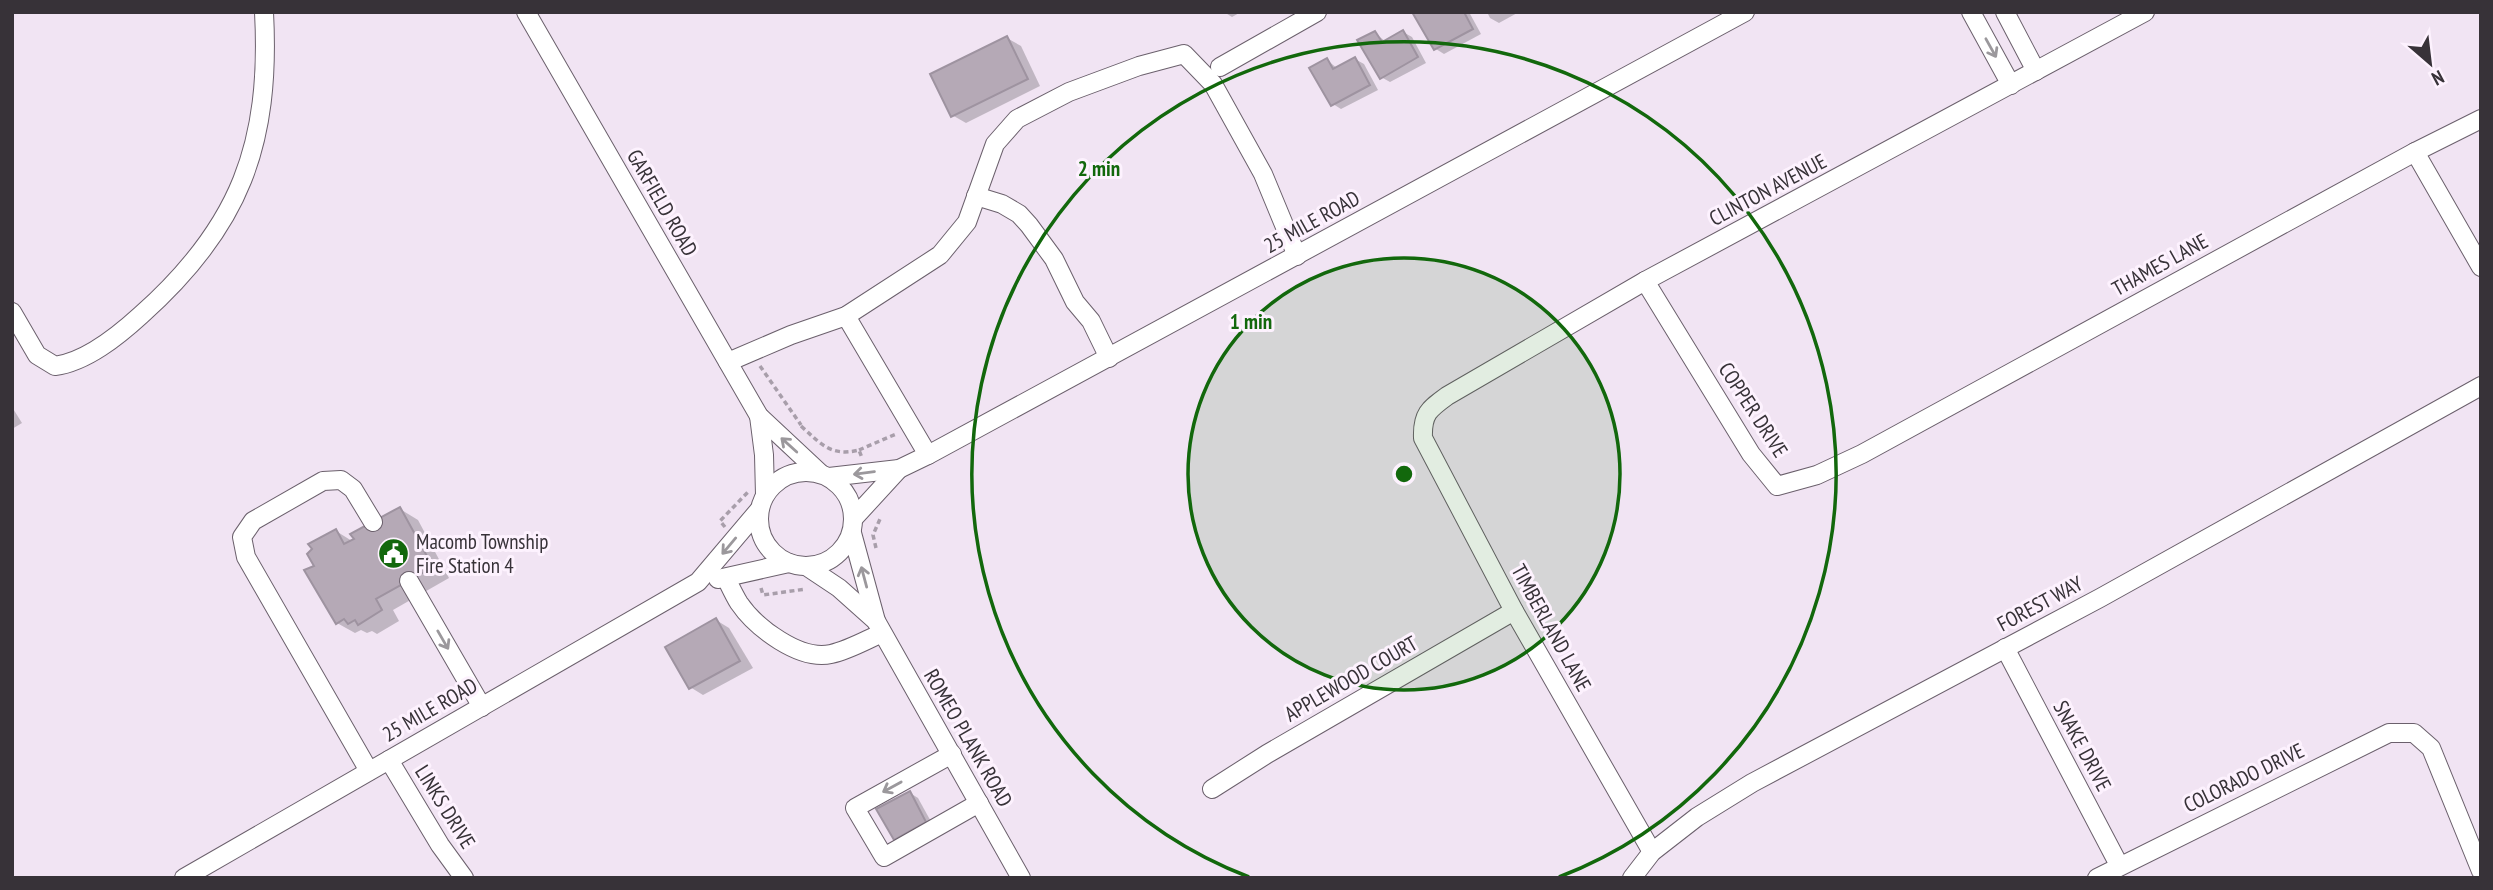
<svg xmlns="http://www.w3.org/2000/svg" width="2493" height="890" font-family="'PT Sans Narrow',sans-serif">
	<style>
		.shadow { fill: #0003 }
		.building { fill: #b5a9b6; stroke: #9e93a0; stroke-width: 2 }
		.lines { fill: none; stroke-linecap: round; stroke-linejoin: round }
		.minor-casing { stroke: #6b606c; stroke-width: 20 }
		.path { stroke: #a89eaa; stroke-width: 3.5; stroke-dasharray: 5 3.5; stroke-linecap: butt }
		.minor { stroke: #fff; stroke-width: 18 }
		.oneway { stroke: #9b989c }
		.ring { fill: none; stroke: #12680c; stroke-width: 3.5 }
		.labels { text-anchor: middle; stroke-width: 6; stroke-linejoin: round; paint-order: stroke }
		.street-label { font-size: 21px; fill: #373238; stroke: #fdf2fe }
		.poi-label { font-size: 21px; fill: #373238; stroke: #fdf2fe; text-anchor: start }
		.centre { fill: #12680c; stroke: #fdf2fe; stroke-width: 3.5 }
		.ring-label { font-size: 21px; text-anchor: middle; font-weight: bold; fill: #12680c; stroke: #fdf2fe; stroke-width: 6; stroke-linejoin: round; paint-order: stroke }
	</style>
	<rect width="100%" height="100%" fill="#f1e4f3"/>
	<g class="shadow">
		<path d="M1224,12H1241L1232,17Z"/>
		<path d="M1443,12H1469L1481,34L1444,54L1436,49Z"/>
		<path d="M1487,12H1519L1499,23L1490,18Z"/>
		<path d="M1403,32L1412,37L1426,63L1390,82L1381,77L1375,33L1386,42Z"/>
		<path d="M1007,38L1021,46L1040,86L966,123L952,115Z"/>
		<path d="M1355,59L1364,64L1378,90L1341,109L1333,104L1327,60L1338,69Z"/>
		<path d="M12,407L22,423L12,429Z"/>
		<path d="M400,509L418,520L449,578L393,610L399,621L377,634L372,631L367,633L361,630L355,633L337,623L317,567L336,531L352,541Z"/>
		<path d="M716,620L729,628L753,668L703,695L690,687Z"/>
		<path d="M910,793L918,798L934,827L904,844L895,838Z"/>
	</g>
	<g class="building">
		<path d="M1412,12H1464L1473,29L1434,50Z"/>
		<path d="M1403,30L1418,57L1380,79L1357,40L1375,31L1382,42Z"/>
		<path d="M1007,36L1028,79L951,117L930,74Z"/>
		<path d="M1355,57L1370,85L1331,106L1309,68L1327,58L1333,69Z"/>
		<path d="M400,507L433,567L376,599L382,610L358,625L355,620L348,624L344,619L336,624L304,570L314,566L307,554L312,549L308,544L336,529L344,544L354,539L350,534Z"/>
		<path d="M716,618L740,661L689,689L665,647Z"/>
		<path d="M910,791L926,822L894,840L876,809Z"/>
	</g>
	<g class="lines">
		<defs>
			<g id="minor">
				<path d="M526,12L759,416L820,473"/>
				<path d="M1971,12L2011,85"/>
				<path d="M2005,12L2036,71"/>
				<path d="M1220,67L1317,12"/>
				<path d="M2415,152L2481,267"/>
				<path d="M976,196L1002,204L1019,214L1029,225L1054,259L1075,302L1091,321L1109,358"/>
				<path d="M1645,281L1751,454L1777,486L1817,475L1862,454L2415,152L2481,119"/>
				<path d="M12,312L37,355L55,366C86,362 118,336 141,315C240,227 271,144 264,12"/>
				<path d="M846,316L928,455"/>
				<path d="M728,362L791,335L846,316L940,255L967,222L995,144L1017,119L1069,92L1139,66L1184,54L1213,84L1263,174L1297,256"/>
				<path d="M759,416L764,455L765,495"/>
				<circle cx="806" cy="519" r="47"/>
				<path d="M829,477L899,469L928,455L1745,12"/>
				<path d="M854,518L899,469"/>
				<path d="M852,533L876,621L1021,878"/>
				<path d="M806,566L839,588L876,621"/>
				<path d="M726,578C730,586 734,595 739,603C756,628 800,661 831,654C849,650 866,640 882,633"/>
				<path d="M718,579L789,563"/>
				<path d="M409,581L482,707"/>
				<path d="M2005,648L2119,865"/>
				<path d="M952,754L855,808L884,857L979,803"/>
				<path d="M389,760L440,845L464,878"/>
				<path d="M369,771L246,557L242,537L253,521L323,481L341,480L353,489L373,522"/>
				<path d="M1212,789L1267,754L1514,611"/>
				<path d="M1652,852L1514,611L1423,438C1422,414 1429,409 1447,396L1645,281L2145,12"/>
				<path d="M184,878L698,582L759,510"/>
				<path d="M1632,878L1652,852L1697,817L1752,783L2100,598L2481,386"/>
				<path d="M2097,878L2389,733H2414L2431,748L2481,871"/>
			</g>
		</defs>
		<use href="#minor" class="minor-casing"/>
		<g class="path">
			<path d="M760,366L801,425"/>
			<path d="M801,426C821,444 831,457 859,450L862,458"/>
			<path d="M859,450L896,434"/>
			<path d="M725,527L720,521L748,492"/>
			<path d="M876,548L873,535L880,519"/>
			<path d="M761,588L763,595L806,589"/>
		</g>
		<use href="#minor" class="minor"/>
	</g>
	<defs><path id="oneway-shaft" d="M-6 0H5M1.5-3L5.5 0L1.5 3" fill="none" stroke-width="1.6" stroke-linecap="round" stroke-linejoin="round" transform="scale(1.75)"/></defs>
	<g class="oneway">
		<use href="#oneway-shaft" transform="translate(1991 48) rotate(61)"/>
		<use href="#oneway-shaft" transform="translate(789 445) rotate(-138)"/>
		<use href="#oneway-shaft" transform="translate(864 473) rotate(173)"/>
		<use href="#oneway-shaft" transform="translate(729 546) rotate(130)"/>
		<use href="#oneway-shaft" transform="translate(864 577) rotate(-105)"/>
		<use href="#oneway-shaft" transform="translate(443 640) rotate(60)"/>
		<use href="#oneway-shaft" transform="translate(892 787) rotate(151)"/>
	</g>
	<circle cx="1404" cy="474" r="216" fill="#12680c" fill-opacity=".12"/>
	<g class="ring">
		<circle cx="1404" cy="474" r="216"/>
		<path d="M1249 877A432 432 0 1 1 1559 877"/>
	</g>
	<defs>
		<symbol id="civic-disc" viewBox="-11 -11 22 22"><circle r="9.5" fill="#12680c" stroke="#fdf2fe"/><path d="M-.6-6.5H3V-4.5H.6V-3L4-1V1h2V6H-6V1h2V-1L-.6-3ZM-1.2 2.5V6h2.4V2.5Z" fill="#fff"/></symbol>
	</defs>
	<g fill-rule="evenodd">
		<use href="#civic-disc" x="376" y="536" width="35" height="35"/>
	</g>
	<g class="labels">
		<g class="street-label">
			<text transform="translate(1768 190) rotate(-28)" y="7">CLINTON AVENUE</text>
			<text transform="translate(662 203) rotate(60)" y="7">GARFIELD ROAD</text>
			<text transform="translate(1312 222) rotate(-29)" y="7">25 MILE ROAD</text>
			<text transform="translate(2160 265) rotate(-29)" y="7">THAMES LANE</text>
			<text transform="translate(1753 410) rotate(57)" y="7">COPPER DRIVE</text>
			<text transform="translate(2040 604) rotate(-28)" y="7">FOREST WAY</text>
			<text transform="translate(1551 628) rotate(61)" y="7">TIMBERLAND LANE</text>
			<text transform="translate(1351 679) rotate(-30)" y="7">APPLEWOOD COURT</text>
			<text transform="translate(430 710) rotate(-30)" y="7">25 MILE ROAD</text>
			<text transform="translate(968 738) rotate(60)" y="7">ROMEO PLANK ROAD</text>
			<text transform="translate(2082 746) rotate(62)" y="7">SNAKE DRIVE</text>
			<text transform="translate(2244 778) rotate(-26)" y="7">COLORADO DRIVE</text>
			<text transform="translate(445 807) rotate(58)" y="7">LINKS DRIVE</text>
		</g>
		<g class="poi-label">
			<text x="416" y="549">Macomb Township<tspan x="416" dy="24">Fire Station 4</tspan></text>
		</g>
	</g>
	<circle cx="1404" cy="474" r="10" class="centre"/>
	<g class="ring-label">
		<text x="1099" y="176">2 min</text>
		<text x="1251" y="329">1 min</text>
	</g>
	<rect width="2493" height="890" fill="none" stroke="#373238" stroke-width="28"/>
	<g transform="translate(2430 63) rotate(152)" stroke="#fdf2fe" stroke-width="5" paint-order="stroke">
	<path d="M0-5L12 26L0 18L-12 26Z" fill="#373238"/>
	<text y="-10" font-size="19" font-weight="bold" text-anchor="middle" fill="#373238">N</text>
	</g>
</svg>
